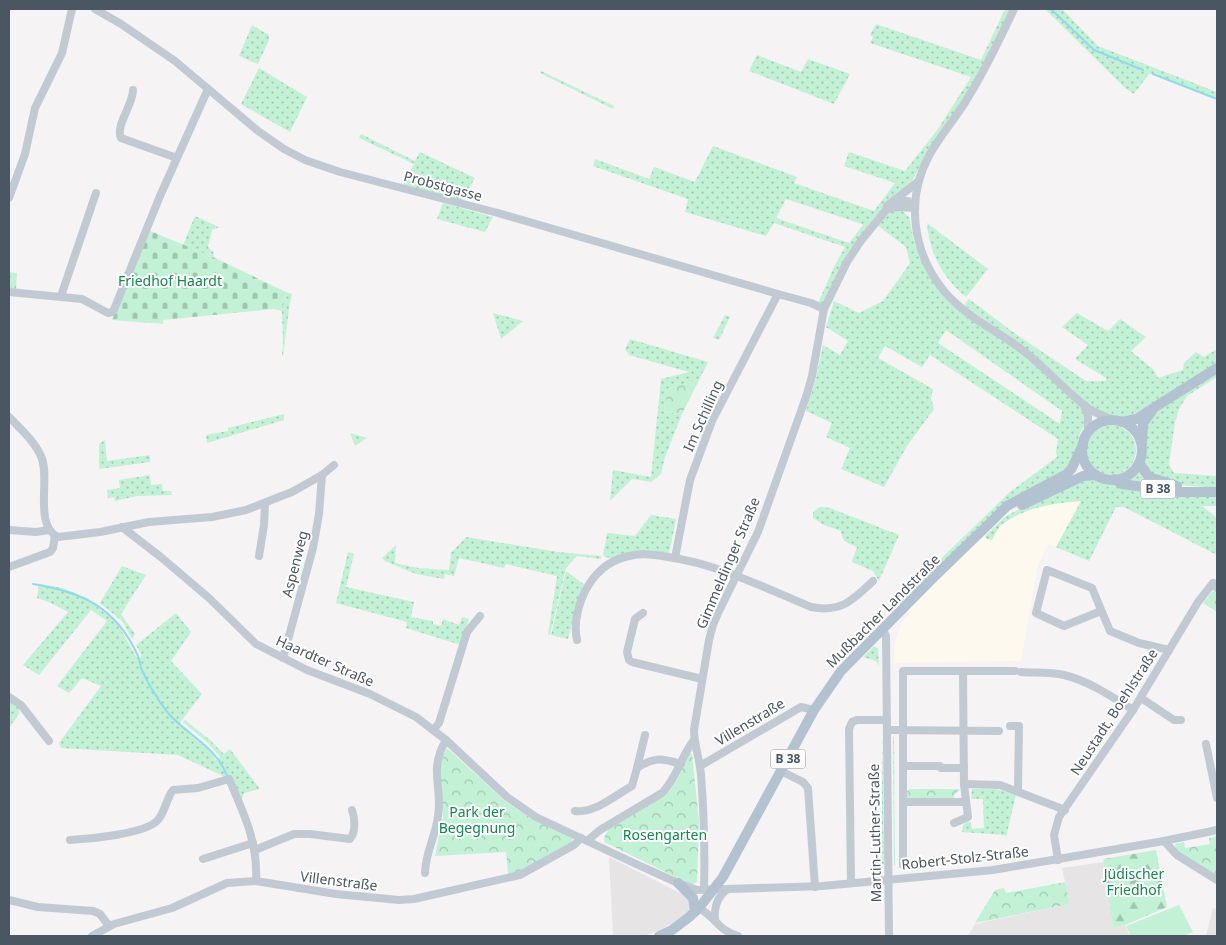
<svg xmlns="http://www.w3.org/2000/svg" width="1226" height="945" font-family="'Noto Sans',sans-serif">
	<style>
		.commercial { fill: #fdf9ef }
		.education { fill: #e6e4e5 }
		.grass { fill: url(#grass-dots); fill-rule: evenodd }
		.forest { fill: url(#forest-firs) }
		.cemetery { fill: url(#cemetery-stones) }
		.park { fill: url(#park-crowns) }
		.pitch { fill: #c3f1d5 }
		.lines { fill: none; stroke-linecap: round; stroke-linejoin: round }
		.stream { stroke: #90daee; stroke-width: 2 }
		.minor { stroke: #c1cad2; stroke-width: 8 }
		.major { stroke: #b3c2d1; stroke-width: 10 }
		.labels { text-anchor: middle; stroke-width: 4; stroke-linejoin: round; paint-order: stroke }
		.shield { fill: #fff; stroke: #808990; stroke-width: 1 }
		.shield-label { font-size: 12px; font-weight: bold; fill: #4a5661 }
		.street-label { font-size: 14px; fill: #4a5661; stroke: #fff }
		.park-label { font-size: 14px; fill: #17864f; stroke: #fff }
	</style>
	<defs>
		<pattern id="grass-dots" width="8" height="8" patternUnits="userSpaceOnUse" patternTransform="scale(1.25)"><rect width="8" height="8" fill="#c3f1d5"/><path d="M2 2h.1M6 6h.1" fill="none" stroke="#a0c6b0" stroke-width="1.8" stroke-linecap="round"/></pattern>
		<pattern id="forest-firs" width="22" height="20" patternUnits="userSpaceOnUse" patternTransform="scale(1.25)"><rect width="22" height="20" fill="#c3f1d5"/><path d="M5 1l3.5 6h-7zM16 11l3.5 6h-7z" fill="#a0c6b0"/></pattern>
		<pattern id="cemetery-stones" width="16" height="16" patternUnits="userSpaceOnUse" patternTransform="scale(1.25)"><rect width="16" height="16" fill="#c3f1d5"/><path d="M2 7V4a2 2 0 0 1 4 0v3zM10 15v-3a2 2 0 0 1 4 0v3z" fill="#a0c6b0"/></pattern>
		<pattern id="park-crowns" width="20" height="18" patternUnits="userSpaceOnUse" patternTransform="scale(1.25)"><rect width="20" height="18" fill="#c3f1d5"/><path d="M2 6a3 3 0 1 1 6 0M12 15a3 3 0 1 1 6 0" fill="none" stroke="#a0c6b0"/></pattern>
	</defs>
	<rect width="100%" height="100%" fill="#f5f3f3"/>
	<path class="commercial" d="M1081,501L1056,547L1048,544L1038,565L1021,661L894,663L895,642L902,623L909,614L907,611L978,541L985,536L987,539L992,540L1001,524L1030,510L1052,504Z"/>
	<g class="education">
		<path d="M609,857L686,896L691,907L687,913L679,920L655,932L643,936H613Z"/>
		<path d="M1103,862L1113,928L1125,925L1130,936H968L975,924L1070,904L1062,868Z"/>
		<path d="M1213,908L1217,910V936H1206Z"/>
	</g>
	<g class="grass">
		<path d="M1005,9H1011L976,80L924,159L910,185L883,208L823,306L818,303L834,267L845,247L774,223L766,236L685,212L688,199L593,166L595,159L649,179L654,167L695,182L713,146L797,177L794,183L874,211L895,183L844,166L849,152L905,171L938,129L971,77L870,43L873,37L870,35L876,24L981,60ZM786,199L862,224L863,225L849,243L776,218Z"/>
		<path d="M1045,9H1062L1098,46L1217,92V100L1152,74H1149L1134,94L1125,88Z"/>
		<path d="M252,25L269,35V40L258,64L239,56Z"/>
		<path d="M757,55L801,72L808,59L850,74L834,104L749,71Z"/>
		<path d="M259,68L307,97L290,132L241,104Z"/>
		<path d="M541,71L614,106L613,109L540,73Z"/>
		<path d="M361,134L415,161L420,152L475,178L462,201L403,185L414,164L359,138Z"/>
		<path d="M443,203L493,217L485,232L437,219Z"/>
		<path d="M900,209L909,217C912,229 913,241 918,252C927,274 943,293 959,311L963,312L1021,351L1083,409L1086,423L1080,433L1071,468L1010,502L901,605L897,601L1010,492L1057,457L1056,452L1058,439L930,355L922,367L885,346L878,358L933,389L931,398L934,409L907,446L884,487L841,469L850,448L826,437L832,423L806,411L816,378L823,345L840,355L848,341L826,327L834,301L859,313L883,301L910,263L906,247L877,225L887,213ZM946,330L1062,411L1060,424L938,343Z"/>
		<path d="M195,216L219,227L212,230L208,247L214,253L213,257L183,245Z"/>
		<path d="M927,223L988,269L966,297C943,278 929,253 927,223Z"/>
		<path d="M286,292L292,294L289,309L283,356H282L283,343L282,311Z"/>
		<path d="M969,299L1017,335L1086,381H1106V378L1075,359L1088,345L1062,327L1077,313L1108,331L1120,319L1146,337L1131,351L1154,370L1158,378L1183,370L1184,363L1196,352L1204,357L1217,349V365L1125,419L1097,411L1090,406L1043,362L964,305Z"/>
		<path d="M493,313L523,321L501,339Z"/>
		<path d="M725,315L730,317L719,340L713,338Z"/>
		<path d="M630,339L708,362L699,380L667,389L664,412L682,414L665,457L661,474L651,482L632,479L610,501L613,470L651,477L661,379L689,372L629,355L625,349Z"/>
		<path d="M1217,372V377L1187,396L1179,409L1175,422L1169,464L1174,473L1217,476V488L1180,485L1151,476L1143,462L1148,417Z"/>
		<path d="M284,414V420L207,443L206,435L228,431V428Z"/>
		<circle cx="1111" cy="450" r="25"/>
		<path d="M350,433L367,438L355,446Z"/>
		<path d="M105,440L107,461L150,455V462L99,469V444Z"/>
		<path d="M1140,469L1165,485L1128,480Z"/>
		<path d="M150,475L151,485L162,484L163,491H171L172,495L137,496L115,501L114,497L108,498L107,490L120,488L119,480Z"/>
		<path d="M1094,477C1111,489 1193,493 1217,495V506H1202L1217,518V555L1124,507H1116L1089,561L1056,547L1081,501C1054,503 1025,507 1003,524C998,527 995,535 992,540L987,539L985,536L1006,516L1081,478Z"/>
		<path d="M820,507L830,508L899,535L879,581L873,571L854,563L852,561L857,547C846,542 843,543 841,531L824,525L813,518V512Z"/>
		<path d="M651,515L676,519L669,554C646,551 635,549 612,559L603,556L607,533L635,536Z"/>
		<path d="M466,537L558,552L601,556V559L577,556L566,568L550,635L548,634L557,576L506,564L504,568L459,558L454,576L445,574L444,579L416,574L385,561L382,558L396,545L395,563L418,568L449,570L451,553Z"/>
		<path d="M348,552L354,554L346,587L414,602L411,617L433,621V624L441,626L443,619L459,625L462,617L469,619L461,645L406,628L407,622L336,603Z"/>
		<path d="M122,566L146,575L121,614L135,634L132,639L123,622L100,603Z"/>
		<path d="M566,571L585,585L579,598L568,639L551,635Z"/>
		<path d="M39,584L63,588L89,599L88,600L116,621L137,658L142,656L136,645L176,613L191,632L171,661L202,694L179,724L210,750L216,760L220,757L208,743L183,722L185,720L210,740L224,754L230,749L260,789L244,793L242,799L223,776L178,755L61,748L59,743L101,686L82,678L69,693L57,686L107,621L91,610L39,675L23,665L68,612L51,603L37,598Z"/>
		<path d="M874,646L878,649L879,666L876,661L863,657Z"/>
		<path d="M9,700L20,708L19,714L9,728Z"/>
		<path d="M882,726L884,865H882Z"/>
		<path d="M893,736L894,737L895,865H894Z"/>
		<path d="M972,789H996L1016,795L1006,837L1005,835L962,832L963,825L967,822H971L972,829L984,828L983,799H971Z"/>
	</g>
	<path class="forest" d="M1156,850L1167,907L1125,925L1113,928L1103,862L1104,859Z"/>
	<path class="cemetery" d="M148,230L213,257L286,292L282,311L273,309L163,320V324L112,320Z"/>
	<g class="park">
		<path d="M9,272L17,273L16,290L9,289Z"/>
		<path d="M699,380L682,414L664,412L667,389Z"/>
		<path d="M1213,591L1217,592V612L1203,603Z"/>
		<path d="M447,748L506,802L529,817L572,838V844L526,869L510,875L508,874L506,852L435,856L443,816L439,766Z"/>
		<path d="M689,753L692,754L699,821L697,882L692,885L604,842L605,835L609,829L669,792L679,776Z"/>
		<path d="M910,789H960L954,795V800L907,799V791Z"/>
		<path d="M1217,836V878L1176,851L1175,844L1184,842L1185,848L1210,844L1209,838Z"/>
		<path d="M1065,882L1070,904L975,923L995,890L1004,888L1006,893Z"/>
	</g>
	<path class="pitch" d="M1179,905L1193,932L1183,936H1131L1126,926Z"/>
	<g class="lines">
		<g class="stream">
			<path d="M1051,9L1094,50L1143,70"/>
			<path d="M1153,74L1217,99"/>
			<path d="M33,584C82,592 116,607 138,656C140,661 140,666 142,670C149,686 158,700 168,713C187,735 217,747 227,776"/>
		</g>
		<g class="minor">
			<path d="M95,9L121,24L175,61L258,131L284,149L305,160L340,172L498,213L778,294L811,303L824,309"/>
			<path d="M1014,9C1000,39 986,68 969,96C957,117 940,135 929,156C905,200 913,253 944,291C963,314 993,329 1017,346C1043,364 1063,389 1088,408C1096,414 1107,417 1116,421"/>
			<path d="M133,90C133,105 115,126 121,138L177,158"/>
			<path d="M9,198L25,154L35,108L62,53L72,9"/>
			<path d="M894,201H908L915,208"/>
			<path d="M886,210L896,207L915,208"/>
			<path d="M9,292L82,299L108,313L113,312L160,196L208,89"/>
			<path d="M61,296L96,193"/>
			<path d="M1084,405L1088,416V432"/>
			<path d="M9,417C20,428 34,441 41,456C51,477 33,525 58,537L100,532L149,522L212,517L246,510L292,492L322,475L334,465"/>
			<path d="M122,527L162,558L209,598L256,644L307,670L370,694L416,717L446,740L507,797L536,817L636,864L678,883L697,890L823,886L993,870L1164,841L1217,830"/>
			<path d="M9,530L36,532L49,530"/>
			<path d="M259,556L264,525L265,504"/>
			<path d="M675,558L690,480L712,421L778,294"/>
			<path d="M9,567L50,552L53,548L55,536"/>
			<path d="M1101,611L1064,626L1036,613L1047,570L1092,588L1110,631L1139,643L1169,650"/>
			<path d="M643,613L635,619L627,652L629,660L632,662L702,679"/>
			<path d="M883,629L886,636L889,936"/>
			<path d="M577,640C573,623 579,601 588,586C598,569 614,558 634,555C645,553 657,555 668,557C718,564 765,588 811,607C841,613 853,600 873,581"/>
			<path d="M283,658L313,548L319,514L322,475"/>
			<path d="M1021,672C1035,673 1050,672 1064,675C1089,681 1111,696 1133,710"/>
			<path d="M9,697L21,705L49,741"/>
			<path d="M1141,698L1174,720H1181"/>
			<path d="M1010,726H1019L1018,790"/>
			<path d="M433,730L439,723L467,632L480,616"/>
			<path d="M887,730L999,731"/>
			<path d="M1206,744L1217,798"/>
			<path d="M700,766L801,707L814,710"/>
			<path d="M904,766H940L941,768H964"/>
			<path d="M637,768L645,735"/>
			<path d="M781,771L803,782L808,788L815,887"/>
			<path d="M964,784L1000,785L1065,810"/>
			<path d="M903,802H965"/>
			<path d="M575,811C596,813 614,796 632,786L637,768C654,757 661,758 681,764"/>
			<path d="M954,823L968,817L964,784L963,671"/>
			<path d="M70,840C89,839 144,834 157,821C165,813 166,799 173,790L198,788L229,779C244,814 258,842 256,881"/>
			<path d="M587,841L600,830L662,793C677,778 681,756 694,740"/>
			<path d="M1164,841L1177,855L1217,880"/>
			<path d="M255,850L294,834H310L350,839C356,832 355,819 352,810"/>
			<path d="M203,859L253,843"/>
			<path d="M1058,860L1054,835L1059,817L1133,710L1198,602L1213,583L1217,588"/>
			<path d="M903,865V671H1015"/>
			<path d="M425,873C425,854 436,835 438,816C443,786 428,771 446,740"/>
			<path d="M851,883L849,729L852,722L857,720H887"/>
			<path d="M704,890C705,852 704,814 701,775C700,759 694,746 694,730L709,640L713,625L719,611L758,532L806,397L812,376L824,309L847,262L860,242L886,210L887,206L919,181"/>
			<path d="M9,900L38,907L93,911L100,914L109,926"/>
			<path d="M699,908C708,913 713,919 720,926C725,931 732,934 738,936"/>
			<path d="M715,920C714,907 717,896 728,889"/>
			<path d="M92,936L114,924L172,908L227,883L256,881L336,894L399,900L414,899L520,875L574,845L581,838"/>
		</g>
		<g class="major">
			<circle cx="1112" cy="450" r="30"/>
			<path d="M1122,422L1136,419L1217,368"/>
			<path d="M1142,443L1143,423L1152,411"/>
			<path d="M1139,463L1149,477L1177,486"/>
			<path d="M1114,479L1122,484L1180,492H1217"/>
			<path d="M1022,505L1083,476L1096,475"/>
			<path d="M678,883L693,898L695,911"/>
			<path d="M659,936L672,930L688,918L699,908L723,877L814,710L841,671L933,578L996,517L1007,506L1067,474L1072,468L1083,444"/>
		</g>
	</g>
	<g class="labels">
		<g class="shield">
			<rect x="1140.5" y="479.5" width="35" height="19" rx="4"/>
			<rect x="770.5" y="749.5" width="35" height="19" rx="4"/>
		</g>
		<g class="shield-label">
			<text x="1158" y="493">B 38</text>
			<text x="788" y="763">B 38</text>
		</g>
		<g class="street-label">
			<text transform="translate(443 186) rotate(15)" y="5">Probstgasse</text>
			<text transform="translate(703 416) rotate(-66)" y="5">Im Schilling</text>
			<text transform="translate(728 563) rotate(-67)" y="5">Gimmeldinger Straße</text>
			<text transform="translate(295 564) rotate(-76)" y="5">Aspenweg</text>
			<text transform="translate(883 611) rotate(-45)" y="5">Mußbacher Landstraße</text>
			<text transform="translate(325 661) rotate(24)" y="5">Haardter Straße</text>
			<text transform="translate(1114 712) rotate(-57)" y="5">Neustadt, Boehlstraße</text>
			<text transform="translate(750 722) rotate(-31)" y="5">Villenstraße</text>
			<text transform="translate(875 833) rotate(-91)" y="5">Martin-Luther-Straße</text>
			<text transform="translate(965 858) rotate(-6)" y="5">Robert-Stolz-Straße</text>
			<text transform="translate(339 881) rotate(7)" y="5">Villenstraße</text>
		</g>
		<g class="park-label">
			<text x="170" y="286">Friedhof Haardt</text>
			<text x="477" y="817">Park der<tspan x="477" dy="16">Begegnung</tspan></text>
			<text x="665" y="840">Rosengarten</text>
			<text x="1134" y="879">Jüdischer<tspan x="1134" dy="16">Friedhof</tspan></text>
		</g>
	</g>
	<rect width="1226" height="945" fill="none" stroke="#4a5661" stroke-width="20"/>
</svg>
